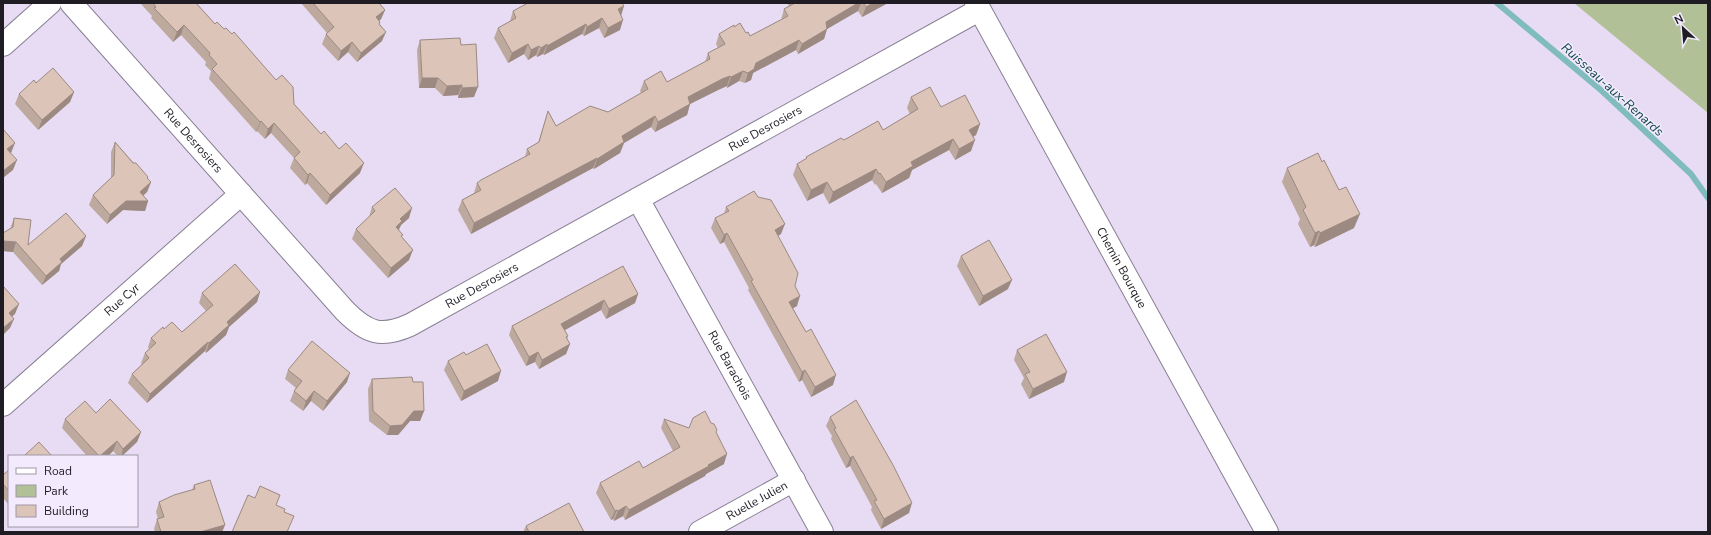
<svg xmlns="http://www.w3.org/2000/svg" width="1711" height="535" font-family="'Nunito Sans',sans-serif">
	<style>
		.green { fill: #b1c096 }
		.lines { fill: none; stroke-linecap: round; stroke-linejoin: round }
		.stream { stroke: #80bcbe; stroke-width: 6 }
		.minor-casing { stroke: #897f94; stroke-width: 24 }
		.minor { stroke: #fff; stroke-width: 22 }
		.wall { fill: #bea99f }
		.shaded-wall { fill: #9b8982 }
		.building { fill: #ddc4b9; stroke: #9b8982 }
		.labels { text-anchor: middle; stroke-width: 3; stroke-linejoin: round; paint-order: stroke }
		.street-label { font-size: 12px; fill: #201c24; stroke: #f3ebfd }
		.water-label { font-size: 13px; font-style: italic; fill: #13494b; stroke: #f3ebfd }
	</style>
	<rect width="100%" height="100%" fill="#e7dcf3"/>
	<path class="green" d="M1574,3H1708V113Z"/>
	<g class="lines">
		<path class="stream" d="M1497,3L1602,91L1691,174L1708,198"/>
		<defs>
			<g id="minor">
				<path id="s1" d="M71,3L345,311C367,333 381,338 410,325L979,10"/>
				<path id="s2" d="M976,3L1267,532"/>
				<path d="M3,45L50,3"/>
				<path id="s3" d="M638,199L822,532"/>
				<path id="s4" d="M3,405L241,194"/>
				<path id="s5" d="M700,532L794,480"/>
			</g>
		</defs>
		<use href="#minor" class="minor-casing"/>
		<use href="#minor" class="minor"/>
	</g>
	<g class="wall">
		<path d="M140,3H196L215,24L224,29L294,104L321,134L360,173L326,205L307,183L305,185L290,168L294,158L271,133L265,139L257,131L256,132L209,79L211,71L205,65L206,62L181,35L173,42L151,18L152,16Z"/>
		<path d="M301,3H379L385,10L381,19L379,21L380,22L379,24L382,41L357,62L348,52L338,61L322,44L326,34L327,33Z"/>
		<path d="M787,3H888L862,17L858,11L827,29L824,39L798,54L796,50L753,73L751,80L745,83L739,81L727,88V86L718,90L690,104L687,115L655,132L651,127L624,143L620,153L594,169L593,168L471,234L458,210L462,200L474,193L477,183L525,157L527,149L538,143L548,111L556,126L608,112L641,93L640,91L644,81L667,82L705,62L708,53L718,48L716,44L719,34L734,27L746,33L750,36L781,20L784,9L789,6Z"/>
		<path d="M513,11L621,15L620,30L604,38L599,28L584,36L582,34L544,55L543,54L537,57L536,55L528,60L524,54L508,63L494,38L498,28L510,21Z"/>
		<path d="M420,40L474,97L458,98V95L443,96L435,88H419L417,50Z"/>
		<path d="M36,83L74,92L70,102L38,130L15,104L19,94Z"/>
		<path d="M911,97L941,107L980,124L976,135L973,137L971,151L955,160L949,150L912,170L909,178L882,193L876,184L875,185L872,180L829,204L823,193L807,201L793,175L797,164L806,159V157L844,140L883,130L910,114L907,108Z"/>
		<path d="M115,142L151,182L147,192L143,196L148,201L145,211L123,210L107,224L89,205L93,195L111,178V152Z"/>
		<path d="M1287,168L1354,228L1315,247L1314,245L1310,247L1298,224L1300,219L1282,182Z"/>
		<path d="M372,207L409,218L401,225L399,230L402,237L409,260L388,278L352,239L356,229L369,217Z"/>
		<path d="M726,207L781,234L778,236L795,286L797,306L793,308L833,385L811,397L802,380L799,382L748,290L749,288L724,242L720,244L711,228L715,218L724,214Z"/>
		<path d="M14,218L28,245L86,236L82,246L61,264L59,271L42,285L13,252L3,251V233L10,229Z"/>
		<path d="M961,256L1008,289L979,306L957,266Z"/>
		<path d="M623,266L638,294L635,303L606,319L601,310L564,330L568,336L567,339L570,344L566,354L539,369L535,362L526,366L509,335L512,326Z"/>
		<path d="M260,292L257,302L229,327L226,335L206,353L205,351L147,403L128,383L132,374L142,364L141,363L145,353L149,349L148,347L151,338L164,329L182,332L206,311L199,303L202,293Z"/>
		<path d="M1017,350L1064,382L1029,399L1021,384L1024,378L1014,360Z"/>
		<path d="M466,355L498,381L461,401L444,370L448,361Z"/>
		<path d="M288,370L347,382L323,411L311,401L303,411L290,401L294,391L296,388L285,379Z"/>
		<path d="M372,379L413,382L424,411L420,421H410L398,435H387L369,421L368,389Z"/>
		<path d="M96,413L141,432L137,442L122,456H118L113,451L108,456H87L62,428L65,419Z"/>
		<path d="M830,417L909,513L881,529L871,510L872,507L850,466L846,468L831,439L832,436L826,426Z"/>
		<path d="M664,419L689,428L716,432L724,464L706,474L705,476L625,520L623,516L614,521L613,519L611,520L596,493L600,483L643,468L673,451L661,428Z"/>
		<path d="M9,470V505L3,498V475Z"/>
		<path d="M194,485L225,525L222,532H155L154,529L157,519H158L156,512L159,502L192,490Z"/>
		<path d="M526,526L584,532H523Z"/>
	</g>
	<g class="shaded-wall">
		<path d="M858,3H861L858,11L827,29L824,39L798,54L802,44L826,22Z"/>
		<path d="M873,3H888L862,17L866,7Z"/>
		<path d="M624,6L621,16L618,9Z"/>
		<path d="M385,10L381,19L373,27L376,17Z"/>
		<path d="M602,18L599,28L584,36L587,27Z"/>
		<path d="M623,20L620,30L604,38L608,28Z"/>
		<path d="M586,24L582,34L544,55L547,46Z"/>
		<path d="M184,25L181,35L173,42L177,32Z"/>
		<path d="M386,32L382,41L357,62L361,53Z"/>
		<path d="M799,40L796,50L753,73L751,80L745,83L748,73L756,63Z"/>
		<path d="M352,42L348,52L338,61L341,51Z"/>
		<path d="M528,44L524,54L508,63L512,53Z"/>
		<path d="M547,44L543,54L537,57L541,48Z"/>
		<path d="M539,46L536,55L528,60L531,50Z"/>
		<path d="M743,71L739,81L727,88L731,77Z"/>
		<path d="M730,76L727,86L718,90L690,104L687,115L655,132L658,122L688,97L722,79Z"/>
		<path d="M422,78H438L435,88H419Z"/>
		<path d="M462,85L458,95L443,96L447,86Z"/>
		<path d="M478,87L474,97L458,98L462,88Z"/>
		<path d="M74,92L70,102L38,130L42,120Z"/>
		<path d="M655,116L651,127L624,143L620,153L594,169L597,159L622,136Z"/>
		<path d="M261,121L257,131L256,132L260,122Z"/>
		<path d="M274,123L271,133L265,139L268,129Z"/>
		<path d="M980,124L976,135L965,141L969,130Z"/>
		<path d="M953,139L949,150L912,170L909,178L882,193L886,182L911,162Z"/>
		<path d="M975,140L971,151L955,160L959,149Z"/>
		<path d="M15,143L11,153L4,159L7,149Z"/>
		<path d="M597,158L593,168L471,234L474,223Z"/>
		<path d="M17,160L13,170L3,178V171Z"/>
		<path d="M364,163L360,173L326,205L330,195Z"/>
		<path d="M876,169L872,180L829,204L833,192Z"/>
		<path d="M310,173L307,183L305,185L308,175Z"/>
		<path d="M151,182L147,192L137,201H148L145,211L123,210L107,224L110,215L126,201L140,192Z"/>
		<path d="M827,182L823,193L807,201L811,190Z"/>
		<path d="M412,208L409,218L401,225L398,231L396,227L400,219Z"/>
		<path d="M1360,214L1354,228L1315,247L1320,233Z"/>
		<path d="M785,224L781,234L771,239L775,230Z"/>
		<path d="M1319,231L1314,245L1310,247L1315,233Z"/>
		<path d="M727,233L724,242L720,244L724,235Z"/>
		<path d="M86,236L82,246L61,264L59,271L42,285L46,276L60,259Z"/>
		<path d="M3,241L16,242L13,252L3,251Z"/>
		<path d="M413,250L409,260L388,278L391,268Z"/>
		<path d="M1012,280L1008,289L979,306L983,296Z"/>
		<path d="M260,292L257,302L229,327L226,335L206,353L209,343L227,322Z"/>
		<path d="M638,294L635,303L606,319L609,309Z"/>
		<path d="M800,296L797,306L786,312L789,302Z"/>
		<path d="M604,300L601,310L558,334L561,324Z"/>
		<path d="M19,304L15,314L5,323L9,313Z"/>
		<path d="M14,319L10,328L3,335V328Z"/>
		<path d="M208,342L205,351L147,403L150,394Z"/>
		<path d="M570,344L566,354L539,369L542,360Z"/>
		<path d="M538,352L535,362L526,366L529,357Z"/>
		<path d="M805,370L802,380L799,382L802,372Z"/>
		<path d="M501,371L498,381L461,401L464,391Z"/>
		<path d="M1067,372L1064,382L1029,399L1033,389Z"/>
		<path d="M350,373L347,382L323,411L327,401Z"/>
		<path d="M836,375L833,385L811,397L815,387Z"/>
		<path d="M314,391L311,401L303,411L306,401Z"/>
		<path d="M414,411H424L420,421H410L398,435H387L390,426Z"/>
		<path d="M141,432L137,442L122,456H121L123,449Z"/>
		<path d="M117,441L113,451L108,456H100Z"/>
		<path d="M727,454L724,464L706,474L705,476L625,520L629,510Z"/>
		<path d="M853,456L850,466L846,468L850,458Z"/>
		<path d="M912,503L909,513L881,529L884,519Z"/>
		<path d="M626,506L623,516L614,521L618,511Z"/>
		<path d="M617,510L613,519L611,520L615,511Z"/>
		<path d="M225,525L222,532H200Z"/>
	</g>
	<g class="building">
		<path d="M153,3H196L215,24L217,22L224,29L226,28L232,34L234,32L276,80L282,75L293,87L294,104L321,134L324,131L339,149L346,143L364,163L330,195L310,173L308,175L294,158L300,152L274,123L268,129L261,121L260,122L212,69L217,64L209,55L210,53L184,25L177,32L154,8L156,7Z"/>
		<path d="M313,3H379L385,10L376,17L380,22L379,24L386,32L361,53L352,42L341,51L326,34L334,27Z"/>
		<path d="M528,3H622L624,6L618,9L623,20L608,28L602,18L587,27L586,24L547,46V44L541,48L539,46L531,50L528,44L512,53L498,28L516,18L513,11Z"/>
		<path d="M795,3H858L826,22L827,29L802,44L799,40L756,63L754,69L748,73L743,71L731,77L730,76L722,79L688,97L690,104L658,122L655,116L622,136L624,142L597,159V158L474,223L462,200L481,190L477,183L481,180L530,154L527,149L539,142L548,111L556,126L590,106L608,112L648,89L644,81L661,71L667,82L710,59L708,53L725,44L719,34L734,25V27L740,23L746,33L748,32L750,36L788,16L784,9Z"/>
		<path d="M863,3H873L866,7Z"/>
		<path d="M460,38L461,45L476,44L478,87L462,88V85L447,86L438,78H422L420,40Z"/>
		<path d="M53,68L74,92L42,120L19,94L34,80L36,83Z"/>
		<path d="M930,87L941,107L965,95L980,124L969,130L975,140L959,149L953,139L911,162L913,166L886,182L880,173L879,174L876,169L833,192L827,182L811,190L797,164L807,158L806,157L841,138L844,140L878,121L883,130L918,109L911,97Z"/>
		<path d="M3,129L15,143L7,149L17,160L3,171Z"/>
		<path d="M115,142L133,163H136L148,177L147,178L151,182L140,192L148,201H126L110,215L93,195L114,175Z"/>
		<path d="M1318,153L1322,162L1324,160L1339,190L1346,187L1360,214L1320,233L1319,231L1315,233L1303,210L1306,207L1287,168Z"/>
		<path d="M395,188L412,208L400,219L402,221L396,227L403,235L401,236L413,250L391,268L356,229L375,211L372,207Z"/>
		<path d="M754,191L758,197L771,200L785,224L775,230L798,273L795,286L800,296L789,302L806,332L811,329L836,375L815,387L805,370L802,372L751,281L753,280L727,233L724,235L715,218L729,211L726,207Z"/>
		<path d="M66,213L86,236L60,259L62,262L46,276L16,242L3,241V233L13,227L14,218L31,220L28,245Z"/>
		<path d="M989,240L1012,280L983,296L961,256Z"/>
		<path d="M235,264L260,292L227,322L229,325L209,343L208,342L150,394L132,374L149,358L145,353L156,343L151,338L163,327L164,329L172,322L182,332L213,305L202,293Z"/>
		<path d="M623,266L638,294L609,309L604,300L561,324L568,336L566,337L570,344L542,360L538,352L529,357L512,326Z"/>
		<path d="M3,286L19,304L9,313L14,319L3,328Z"/>
		<path d="M1046,334L1067,372L1033,389L1025,374L1030,372L1017,350Z"/>
		<path d="M312,341L350,373L327,401L314,391L306,401L294,391L302,381L288,370Z"/>
		<path d="M487,344L501,371L464,391L448,361L464,352L466,355Z"/>
		<path d="M412,377L413,382H423L424,411H414L402,425L390,426L373,411L372,379Z"/>
		<path d="M110,399L141,432L123,449L117,441L100,456H99L65,419L85,401L96,413Z"/>
		<path d="M856,400L893,465L912,503L884,519L874,501L877,500L853,456L850,458L834,429L836,428L830,417Z"/>
		<path d="M705,411L711,423L714,424L717,430L716,432L727,454L708,465L709,466L629,510L626,506L618,511L617,510L615,511L600,483L639,461L643,468L680,447L664,419L689,428L693,418Z"/>
		<path d="M39,442L52,456H24Z"/>
		<path d="M9,470V491L3,484V475Z"/>
		<path d="M210,480L225,525L200,532H161L157,519L164,517L159,502L174,495L195,489L194,485Z"/>
		<path d="M260,486L280,495L276,505L285,509L284,512L294,516L287,532H232L248,495L255,498Z"/>
		<path d="M569,503L584,532H529L526,526Z"/>
	</g>
	<g class="labels">
		<g class="street-label">
			<text dy="4" stroke="none"><textPath href="#s1" startOffset="891">Rue Desrosiers</textPath></text>
			<text dy="4" stroke="none"><textPath href="#s1" startOffset="184">Rue Desrosiers</textPath></text>
			<text dy="4" stroke="none"><textPath href="#s2" startOffset="302">Chemin Bourque</textPath></text>
			<text dy="4" stroke="none"><textPath href="#s1" startOffset="567">Rue Desrosiers</textPath></text>
			<text dy="4" stroke="none"><textPath href="#s4" startOffset="159">Rue Cyr</textPath></text>
			<text dy="4" stroke="none"><textPath href="#s3" startOffset="190">Rue Barachois</textPath></text>
			<text dy="4" stroke="none"><textPath href="#s5" startOffset="65">Ruelle Julien</textPath></text>
		</g>
		<g class="water-label">
			<text transform="translate(1613 89) rotate(42)" y="5">Ruisseau-aux-Renards</text>
		</g>
	</g>
	<rect width="1711" height="535" fill="none" stroke="#201c24" stroke-width="8"/>
	<rect x="8" y="455" width="130" height="72" fill="#f3ebfd" stroke="#9f98a6"/>
	<rect x="16" y="468" width="20" height="6" fill="#ffffff" stroke="#9f98a6"/>
	<text x="44" y="475" font-size="12" fill="#201c24">Road</text>
	<rect x="16" y="485" width="20" height="12" fill="#b1c096" stroke="#9f98a6"/>
	<text x="44" y="495" font-size="12" fill="#201c24">Park</text>
	<rect x="16" y="505" width="20" height="12" fill="#ddc4b9" stroke="#9f98a6"/>
	<text x="44" y="515" font-size="12" fill="#201c24">Building</text>
	<g transform="translate(1683 28) rotate(334)" stroke="#f3ebfd" stroke-width="3" paint-order="stroke">
	<path d="M0-3L7 15L0 10L-7 15Z" fill="#201c24"/>
	<text y="-6" font-size="11" font-weight="bold" text-anchor="middle" fill="#201c24">N</text>
	</g>
</svg>
